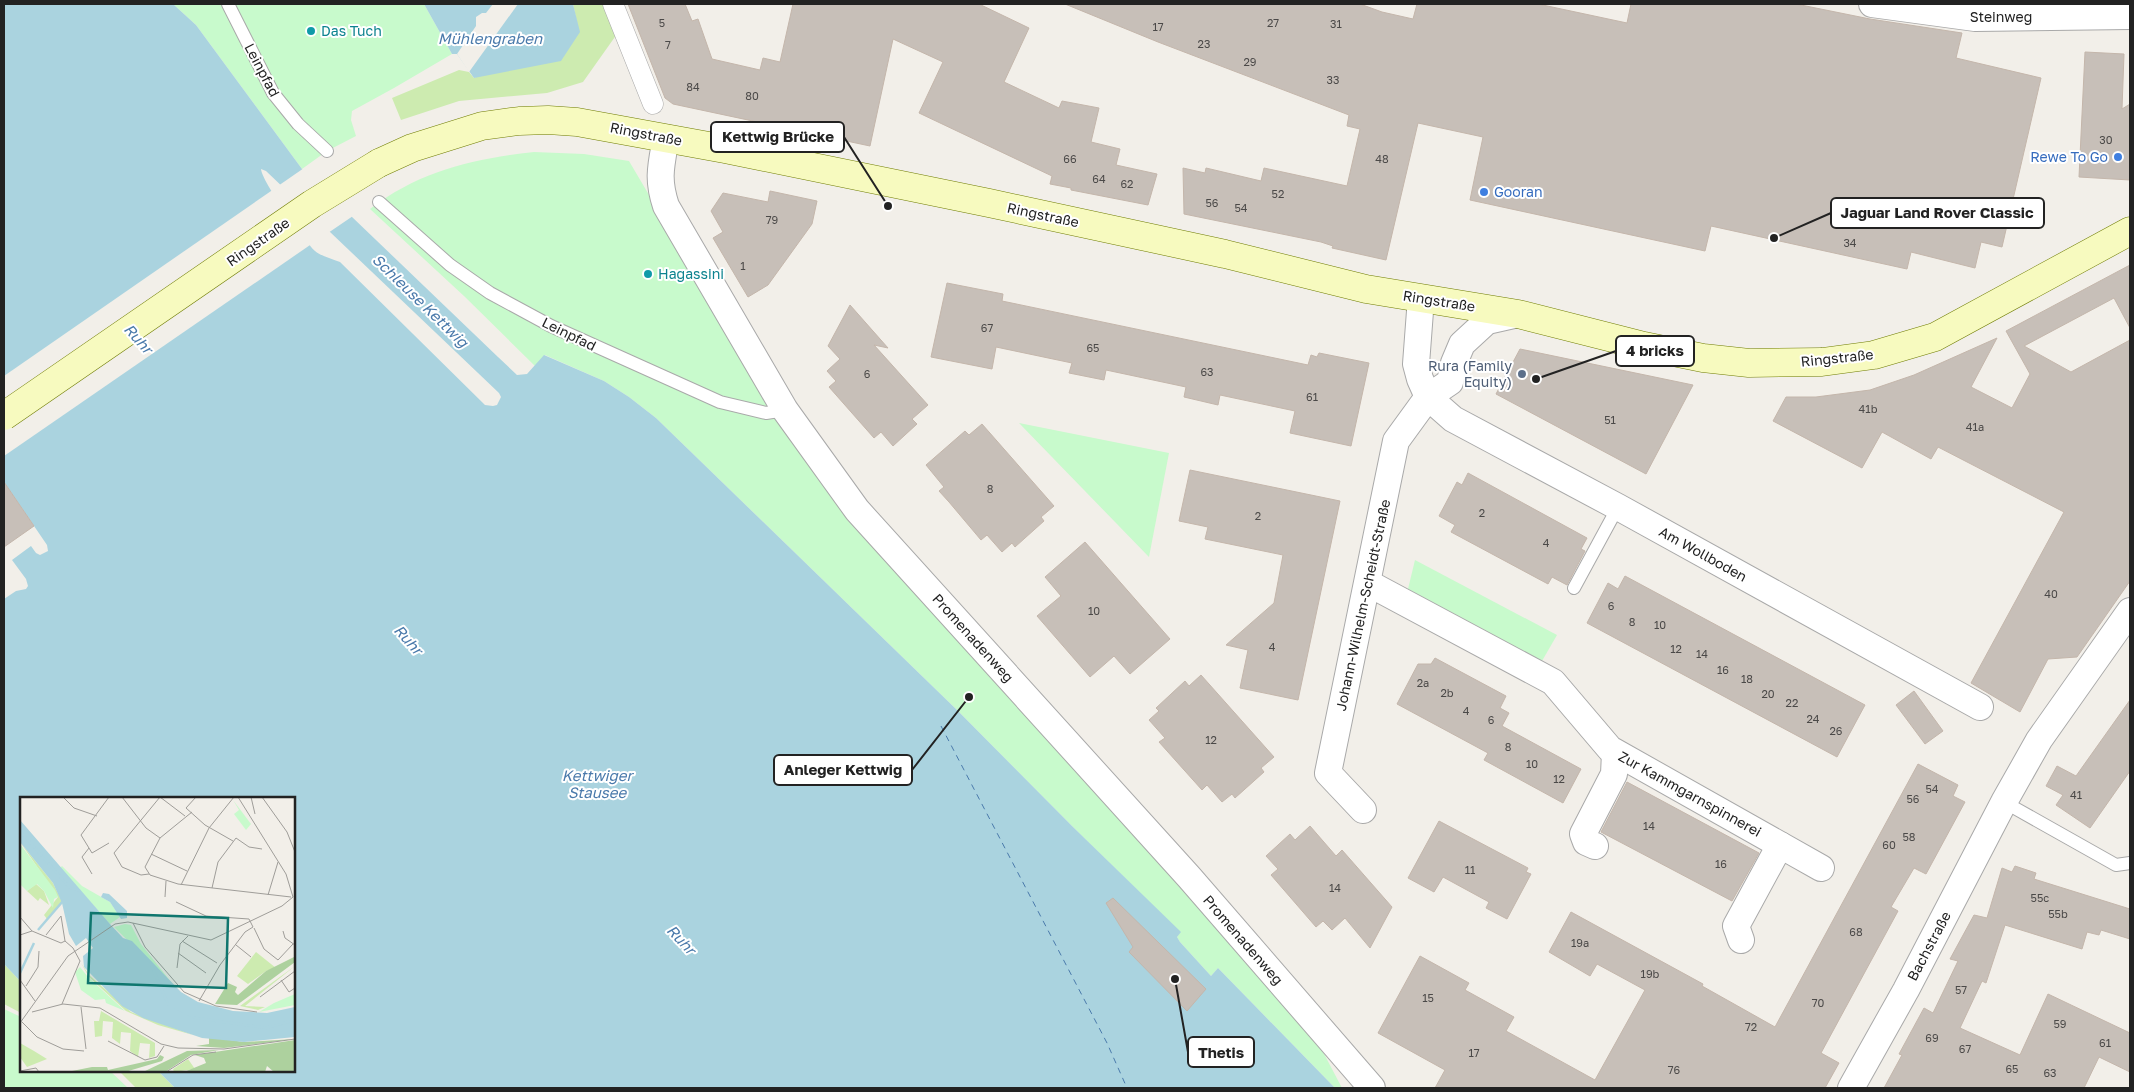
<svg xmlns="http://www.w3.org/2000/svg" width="2134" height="1092" font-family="'Golos Text',sans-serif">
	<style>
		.grass { fill: #cdebb0 }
		.park { fill: #c8facc }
		.water { fill: #aad3df; fill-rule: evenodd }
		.pier { fill: #f2efe9 }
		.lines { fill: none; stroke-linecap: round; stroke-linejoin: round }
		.ferry { stroke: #4a7aab; stroke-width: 1; stroke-dasharray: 6 5; stroke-linecap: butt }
		.building { fill: #c7bfb8; stroke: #c4b6ab }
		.service-casing { stroke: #a9a9a9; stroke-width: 14 }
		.pedestrian-casing { stroke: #a9a9a9; stroke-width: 21 }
		.minor-casing { stroke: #a9a9a9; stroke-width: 28 }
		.secondary-casing { stroke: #707d05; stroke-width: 29 }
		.service { stroke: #fff; stroke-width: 12 }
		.pedestrian { stroke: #fff; stroke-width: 20 }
		.minor { stroke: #fff; stroke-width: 26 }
		.secondary { stroke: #f7fabf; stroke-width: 28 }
		.secondary-bridge-casing { stroke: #707d05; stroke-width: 29; stroke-linecap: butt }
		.secondary-bridge { stroke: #f7fabf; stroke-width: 28 }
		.culture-dot { fill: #0f9aa8; stroke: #fff; stroke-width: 2 }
		.shop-dot { fill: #3f7fe0; stroke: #fff; stroke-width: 2 }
		.service-dot { fill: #5c6f8a; stroke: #fff; stroke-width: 2 }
		.labels { text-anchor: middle; stroke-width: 4; stroke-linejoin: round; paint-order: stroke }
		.number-label { font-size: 11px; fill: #4b4948 }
		.street-label { font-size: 14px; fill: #222; stroke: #fff }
		.culture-label { font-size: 14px; fill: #0d838f; stroke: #fff; text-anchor: start }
		.shop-label { font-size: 14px; fill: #366cbe; stroke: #fff; text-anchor: end }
		.service-label { font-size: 14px; fill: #4e5e75; stroke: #fff; text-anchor: end }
		.water-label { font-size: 15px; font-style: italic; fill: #4a7aab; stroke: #fff }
		.inset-river { fill: none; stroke: #aad3df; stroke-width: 2.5 }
		.inset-road { fill: none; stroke: #9f9d99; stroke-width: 1 }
		.view { fill: #0f766e; fill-opacity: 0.15; stroke: #0f766e; stroke-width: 2.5 }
		.inset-edge { fill: none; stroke: #222; stroke-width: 2.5 }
		.leader { fill: none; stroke: #222; stroke-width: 2 }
		.callout-dot { fill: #222; stroke: #fff; stroke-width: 2 }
		.callout { fill: #fff; stroke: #222; stroke-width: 2 }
		.callout-label { font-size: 15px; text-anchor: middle; font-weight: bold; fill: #222 }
	</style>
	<rect width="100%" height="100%" fill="#f2efe9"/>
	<g class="grass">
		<path d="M573,4H605L617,34L583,82L547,93L459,101L401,120L392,98L459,70L469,72L474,78L579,32Z"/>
		<path d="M4,964L21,982V1013L4,1004Z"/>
		<path d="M119,1071H158L175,1088H136Z"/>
	</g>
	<g class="park">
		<path d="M173,4H424L452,54L394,88L352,111L351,120L356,136L327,151L302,169L196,25Z"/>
		<path d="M534,152L584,154L629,161L803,456L1311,1029L1342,1088H1335L1218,968L1211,976L1180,942L1177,937L1180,932L1072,826L957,710L656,418L629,397L604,381L545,355L535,366L464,296L370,209C420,171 472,159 534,152Z"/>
		<path d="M1019,423L1169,453L1149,557Z"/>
		<path d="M1415,560L1557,635L1542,661L1408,589Z"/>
		<path d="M4,1009L21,1017V1071H110L128,1088H4Z"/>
	</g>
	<g class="water">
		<path d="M4,4H173L196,25L302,169L498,357L517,375L527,374L544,355L604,381L629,397L656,418L957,710L1072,826L1181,932L1177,937L1180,942L1211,976L1218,968L1335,1088H175L158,1071H294V798H21V982L4,964V599L16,591L26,589L28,586L26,579L12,560L31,546L36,553L40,555L48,551L47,545L4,482ZM261,169L266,171L499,393L501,397L497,405L493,406L485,405L340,262C332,259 321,256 315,251C304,240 262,182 261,169Z"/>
		<path d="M424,4H573L580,32L561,61L474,78L457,54H452Z"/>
	</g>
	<g class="pier">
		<path d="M493,4H518L469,72L457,54L476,26V17L482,13H486Z"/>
		<path d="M304,168L353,216L328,233L278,186Z"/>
		<path d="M274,189L313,243L4,456V376Z"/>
	</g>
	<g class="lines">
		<path class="ferry" d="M941,726L1107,1043L1127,1088"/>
	</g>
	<g class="building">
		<path d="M628,4H685L692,21L698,19L712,59L760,70L763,58L780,62L793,4H979L1029,28L1004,82L1059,108L1062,101L1099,108L1091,142L1120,149L1116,165L1157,174L1148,205L1071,190V188L1050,184L1052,176L919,113L943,62L893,39L870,146L673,104L665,98Z"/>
		<path d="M1065,4H1360L1382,12L1413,19L1417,4H1538L1627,23L1631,4H1796L1870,19L1962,33L1956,58L2041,78L2002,247L1981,242L1975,268L1911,252L1907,269L1711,226L1705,251L1470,200L1483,137L1418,123L1386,260L1332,248L1333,246L1321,242L1184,214L1183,168L1205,173L1206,168L1261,181L1264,168L1347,186L1360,129L1347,126L1349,115L1158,42Z"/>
		<path d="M2085,52L2124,54L2122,109L2130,104V180L2079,177Z"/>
		<path d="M770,191L817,201L812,224L768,285L748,297L713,238L723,232L711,211L723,193L768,202Z"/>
		<path d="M2130,265V328L2114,298L2024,346L2071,372L2130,340V581L2077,657L2048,659L2020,712L1971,683L2064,512L1938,447L1931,459L1882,432L1862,468L1773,421L1786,397H1816L1870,390L1914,375L1997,338L1971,387L2012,408L2030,374L2006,331Z"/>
		<path d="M947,283L1003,294L1002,301L1308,365L1311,355L1317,357L1319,353L1369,363L1351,446L1290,433L1295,411L1220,395L1218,405L1184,397L1186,387L1106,370L1104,380L1069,373L1072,363L996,347L992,369L931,357Z"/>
		<path d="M850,305L888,348L874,345L928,405L912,419L917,424L893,446L881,432L874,438L829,387L836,381L827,371L840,359L828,346Z"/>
		<path d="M1520,349L1693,385L1646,474L1496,394Z"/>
		<path d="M982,424L1054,506L1041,517L1044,521L1015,547L1012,543L1002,552L987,535L981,540L949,502L939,491L944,487L926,465L965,431L969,435Z"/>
		<path d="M1190,470L1340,501L1298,700L1240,688L1248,650L1226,645L1274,603L1283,555L1205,539L1208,527L1179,521Z"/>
		<path d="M1468,473L1587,538L1581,549L1585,551L1567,585L1552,577L1548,584L1451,532L1455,525L1439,516L1457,482L1462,485Z"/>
		<path d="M4,482L34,526L4,547Z"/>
		<path d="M1085,542L1170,639L1130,674L1114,656L1090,677L1037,616L1061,596L1045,577Z"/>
		<path d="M1625,576L1865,705L1837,757L1587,623L1608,583L1618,589Z"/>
		<path d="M1435,658L1506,696L1500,708L1509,713L1502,726L1581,769L1563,803L1484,760L1488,753L1397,704L1418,664H1431Z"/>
		<path d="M1201,675L1274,757L1261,768L1264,772L1235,798L1232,794L1222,802L1207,785L1202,790L1159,742L1165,738L1149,720L1159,711L1156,708L1185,681L1189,686Z"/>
		<path d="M1914,691L1943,731L1925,744L1896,705Z"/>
		<path d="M2130,700V771L2090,828L2056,805L2063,795L2046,786L2057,766L2076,776Z"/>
		<path d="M1918,764L1958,785L1953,796L1965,802L1926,874L1914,868L1891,907L1898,911L1821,1053L1839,1063L1825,1088H1435L1445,1070L1378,1033L1420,956L1469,983L1465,990L1514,1017L1506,1031L1595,1080L1645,990L1597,964L1590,976L1549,952L1571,912L1703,984L1702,986L1775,1027Z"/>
		<path d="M1627,782L1759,853L1732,901L1601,832Z"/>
		<path d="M1439,821L1528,868L1526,872L1531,874L1507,919L1486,908L1489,902L1443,877L1434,892L1408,878Z"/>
		<path d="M1310,826L1336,856L1342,850L1392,907L1370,948L1345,918L1332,930L1323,921L1316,927L1271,875L1278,869L1266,856L1290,834L1295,840Z"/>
		<path d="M2015,866L2036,873L2034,879L2130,909V939L2101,930L2099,935L2087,932L2082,949L2005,925L1986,983L1982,981L1960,1028L2020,1055L2048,994L2130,1033V1072L2099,1057L2084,1088H1884L1902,1055L1899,1054L1924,1008L1933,1013L1958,961L1950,959L1974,915L1987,918L2002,868L2012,872Z"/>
		<path d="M1113,898L1206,989L1187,1011L1129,952L1133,947L1106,903Z"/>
	</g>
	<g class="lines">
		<defs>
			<g id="service">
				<path d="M228,4L273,93L298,124L327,151"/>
				<path d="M379,202L450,265L490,293L551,326L720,402L766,413L785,410"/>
				<path d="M1574,588L1618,507"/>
				<path d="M2004,802L2116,865L2130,863"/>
			</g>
			<path id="pedestrian" d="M613,4L653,104"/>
			<g id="minor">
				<path d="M1872,4L1975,18L2130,16"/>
				<path d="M666,138C661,166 657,179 666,206L785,410L857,510L1189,877L1372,1088"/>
				<path d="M1421,298L1416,364L1420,379L1428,397L1453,419L1618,507L1980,707"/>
				<path d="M1368,583L1553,682L1610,749L1821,868"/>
				<path d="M1363,810L1328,773L1396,441L1428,397L1450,382L1454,363L1462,344L1487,321L1518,314"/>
				<path d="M1595,846L1586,842L1583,834L1614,774L1615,753"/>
				<path d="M1741,940L1736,926L1780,845"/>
				<path d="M1851,1088L1906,990L2004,802L2039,740L2130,611"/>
			</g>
			<path id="secondary" d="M379,163L412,148L482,126L519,121L548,120L577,122L725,149L989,203L1225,254L1366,289L1518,314L1644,346L1703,358L1749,363L1822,362L1874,355L1935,337L2130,231"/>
		</defs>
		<use href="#service" class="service-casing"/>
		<use href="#pedestrian" class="pedestrian-casing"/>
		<use href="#minor" class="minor-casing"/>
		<use href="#secondary" class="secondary-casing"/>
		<use href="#service" class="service"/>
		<use href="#pedestrian" class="pedestrian"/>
		<use href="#minor" class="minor"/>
		<use href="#secondary" class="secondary"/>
		<defs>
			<path id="secondary-bridge" d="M4,416L312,204L379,163"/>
		</defs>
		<use href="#secondary-bridge" class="secondary-bridge-casing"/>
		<use href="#secondary-bridge" class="secondary-bridge"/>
	</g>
	<g class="culture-dot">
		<circle cx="311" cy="31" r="5"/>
		<circle cx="648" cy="274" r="5"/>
	</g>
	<g class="shop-dot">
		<circle cx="2118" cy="157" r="5"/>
		<circle cx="1484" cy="192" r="5"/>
	</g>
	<circle class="service-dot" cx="1522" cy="374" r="5"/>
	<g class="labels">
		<g class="number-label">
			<text x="662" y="27">5</text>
			<text x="1273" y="27">27</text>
			<text x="1336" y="28">31</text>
			<text x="1158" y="31">17</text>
			<text x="1204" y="48">23</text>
			<text x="668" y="49">7</text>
			<text x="1250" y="66">29</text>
			<text x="1333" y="84">33</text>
			<text x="693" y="91">84</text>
			<text x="752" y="100">80</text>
			<text x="2106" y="144">30</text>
			<text x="1070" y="163">66</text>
			<text x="1382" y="163">48</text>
			<text x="1099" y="183">64</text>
			<text x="1127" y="188">62</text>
			<text x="1278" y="198">52</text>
			<text x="1212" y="207">56</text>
			<text x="1241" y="212">54</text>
			<text x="772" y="224">79</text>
			<text x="1850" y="247">34</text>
			<text x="743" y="270">1</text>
			<text x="987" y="332">67</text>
			<text x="1093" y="352">65</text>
			<text x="1207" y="376">63</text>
			<text x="867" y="378">6</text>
			<text x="1312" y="401">61</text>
			<text x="1868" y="413">41b</text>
			<text x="1610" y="424">51</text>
			<text x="1975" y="431">41a</text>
			<text x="990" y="493">8</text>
			<text x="1482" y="517">2</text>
			<text x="1258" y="520">2</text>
			<text x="1546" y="547">4</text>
			<text x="2051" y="598">40</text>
			<text x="1611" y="610">6</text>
			<text x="1094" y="615">10</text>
			<text x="1632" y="626">8</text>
			<text x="1660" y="629">10</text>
			<text x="1272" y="651">4</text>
			<text x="1676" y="653">12</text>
			<text x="1702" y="658">14</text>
			<text x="1723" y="674">16</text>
			<text x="1747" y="683">18</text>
			<text x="1423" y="687">2a</text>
			<text x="1447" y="697">2b</text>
			<text x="1768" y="698">20</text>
			<text x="1792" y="707">22</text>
			<text x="1466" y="715">4</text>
			<text x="1813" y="723">24</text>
			<text x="1491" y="724">6</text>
			<text x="1836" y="735">26</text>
			<text x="1211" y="744">12</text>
			<text x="1508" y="751">8</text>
			<text x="1532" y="768">10</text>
			<text x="1559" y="783">12</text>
			<text x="1932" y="793">54</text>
			<text x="2076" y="799">41</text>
			<text x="1913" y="803">56</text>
			<text x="1649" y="830">14</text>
			<text x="1909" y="841">58</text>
			<text x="1889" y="849">60</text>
			<text x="1721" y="868">16</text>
			<text x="1470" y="874">11</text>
			<text x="1335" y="892">14</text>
			<text x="2040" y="902">55c</text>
			<text x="2058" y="918">55b</text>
			<text x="1856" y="936">68</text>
			<text x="1580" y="947">19a</text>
			<text x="1650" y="978">19b</text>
			<text x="1961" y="994">57</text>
			<text x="1428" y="1002">15</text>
			<text x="1818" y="1007">70</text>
			<text x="2060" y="1028">59</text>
			<text x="1751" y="1031">72</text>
			<text x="1932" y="1042">69</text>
			<text x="2105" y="1047">61</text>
			<text x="1965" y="1053">67</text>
			<text x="1474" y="1057">17</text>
			<text x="2012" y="1073">65</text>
			<text x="1674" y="1074">76</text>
			<text x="2050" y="1077">63</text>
		</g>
		<g class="street-label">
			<text x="2001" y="22">Steinweg</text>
			<text transform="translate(262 70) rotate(62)" y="5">Leinpfad</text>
			<text transform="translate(646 134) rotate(11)" y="5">Ringstraße</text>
			<text transform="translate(1043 215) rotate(12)" y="5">Ringstraße</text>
			<text transform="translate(258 242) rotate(-35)" y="5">Ringstraße</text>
			<text transform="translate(1439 301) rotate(9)" y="5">Ringstraße</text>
			<text transform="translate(569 334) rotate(26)" y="5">Leinpfad</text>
			<text transform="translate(1837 358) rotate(-6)" y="5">Ringstraße</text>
			<text transform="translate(1703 554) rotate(29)" y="5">Am Wollboden</text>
			<text transform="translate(1363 605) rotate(-78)" y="5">Johann-Wilhelm-Scheidt-Straße</text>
			<text transform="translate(973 638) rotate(48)" y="5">Promenadenweg</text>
			<text transform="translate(1690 794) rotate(29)" y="5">Zur Kammgarnspinnerei</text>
			<text transform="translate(1243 940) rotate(49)" y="5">Promenadenweg</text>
			<text transform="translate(1929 946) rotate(-62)" y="5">Bachstraße</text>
		</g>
		<g class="culture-label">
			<text x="321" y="36">Das Tuch</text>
			<text x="658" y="279">Hagassini</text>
		</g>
		<g class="shop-label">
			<text x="2108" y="162">Rewe To Go</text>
			<text x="1494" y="197" text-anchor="start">Gooran</text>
		</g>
		<g class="service-label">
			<text x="1512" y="371">Rura (Family<tspan x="1512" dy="16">Equity)</tspan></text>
		</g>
		<g class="water-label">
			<text x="490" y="44">Mühlengraben</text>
			<text transform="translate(420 301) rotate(44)" y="5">Schleuse Kettwig</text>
			<text transform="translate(138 339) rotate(48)" y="5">Ruhr</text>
			<text transform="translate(408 640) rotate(48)" y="5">Ruhr</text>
			<text x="597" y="781">Kettwiger<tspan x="597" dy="17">Stausee</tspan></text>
			<text transform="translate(681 940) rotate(47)" y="5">Ruhr</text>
		</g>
	</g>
	<g transform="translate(20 797)">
		<rect width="275" height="275" fill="#f2efe9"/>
		<path d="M0,45L33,86L42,105L27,122L24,118L38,100ZM16,87L24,94L29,108L20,101L18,104L7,94ZM236,155L256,171L246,174L228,187L217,179ZM61,166L69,178L111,215L173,238L138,228L106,214L69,180ZM275,169L225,209L245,210L238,213L220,209ZM81,214L135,246V259L129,261L130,247L120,246L118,260L110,254L111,236L101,235L100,247L92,241L93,225L83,224L82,239L75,240L74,224H79ZM0,246L14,254L27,262L7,270L0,260ZM168,262L175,272L154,275L153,272Z" fill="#cdebb0"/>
		<path d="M274,160L275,165L217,208L195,207L208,186L217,190L215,195L218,198L246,174ZM189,240L224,245L275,242L204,251L176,249L189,247ZM275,243V275H254L247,269L245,275H164L186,266L184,261L175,258ZM199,253L171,258L145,275H123L167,254ZM140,258L144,260L142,264L105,275H47L72,270H87L88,273L137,262Z" fill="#add19e"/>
		<path d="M213,3L231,27L226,33L214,17L219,13ZM0,47L35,93L38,100L34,102L33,111L24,94L17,87L7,94L0,87ZM42,69L62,89L90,105L100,120L90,127L40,71ZM105,127L111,128L121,147L155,190L94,130ZM60,170L68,180L105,214L86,206L85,202L75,203L61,193L55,175ZM275,197V208L239,215L254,206Z" fill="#c8facc"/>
		<path d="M0,23L90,127L103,141L112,144L161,195L178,205L213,214L247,216L275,210V240L224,245L182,241L123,221L102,209L64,170L63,159L73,151L66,141L56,149L49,137L42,106L33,86L0,45ZM83,96L89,97L107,114V121L101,122L90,105L81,100Z" fill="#aad3df"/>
		<path class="inset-river" d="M0,34L50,91L60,94M18,133L43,104M130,165L148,207L176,221L246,231L275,223M0,176L14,146"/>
		<path class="inset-road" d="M43,0L54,11L77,19M102,0L126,31L140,41M140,0L165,19M176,0L166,11L185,28L213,44M218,0L266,77L273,100M231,0L235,17M242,0L267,35L275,55M172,15L140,41L125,70L130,78L158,87L271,100M89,46L72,56L61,38L89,0M69,51L62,60L72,77M131,57L167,74M129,77L121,78L102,70L94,56L140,0M161,88L189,31L214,0M192,91L198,65L216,41L229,50L242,52M248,98L258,65M145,100L146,84M156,105L186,119L229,122L233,130L225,135L200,168L179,204M41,119L45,144L53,151L60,164L42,207M0,120L12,134M113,126L125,150L164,195L196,209L237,215M234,131L244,152L258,163L273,147M263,134L265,141L275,148M0,138L12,134L41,146L45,144M26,138L41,119M162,144L197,166M216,148L231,160M158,156L186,176M157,171L160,147L168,139M0,183L15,204M261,183L269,195L275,191M6,189L18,170L19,154M240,200L275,174M61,210L66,252M12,215L43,207L80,211L141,247L158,251L204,252L275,242M2,225L17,240L43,252L64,254M0,226L48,159L95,127L108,125L191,143L262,109L273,100M88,244L125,263L137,260L144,249M0,274L16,271L19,275M146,275L173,258L196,255"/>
		<path class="view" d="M71,116L208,121L206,191L68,186Z"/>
		<rect width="275" height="275" class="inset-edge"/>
	</g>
	<path class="leader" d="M888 206L844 137M1774 238L1831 213M1536 379L1616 351M969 697L912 770M1175 979L1188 1052"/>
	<g class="callout-dot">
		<circle cx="888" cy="206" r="5"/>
		<circle cx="1774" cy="238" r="5"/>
		<circle cx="1536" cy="379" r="5"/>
		<circle cx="969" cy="697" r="5"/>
		<circle cx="1175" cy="979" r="5"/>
	</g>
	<g class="callout">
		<rect x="711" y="122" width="133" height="30" rx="5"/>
		<rect x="1831" y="198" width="213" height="30" rx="5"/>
		<rect x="1616" y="336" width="78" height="30" rx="5"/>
		<rect x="774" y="755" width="138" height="30" rx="5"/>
		<rect x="1188" y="1037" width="66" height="30" rx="5"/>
	</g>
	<g class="callout-label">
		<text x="778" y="142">Kettwig Brücke</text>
		<text x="1937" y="218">Jaguar Land Rover Classic</text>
		<text x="1655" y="356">4 bricks</text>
		<text x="843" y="775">Anleger Kettwig</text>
		<text x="1221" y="1058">Thetis</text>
	</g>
	<rect width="2134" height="1092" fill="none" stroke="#222222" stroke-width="10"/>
</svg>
